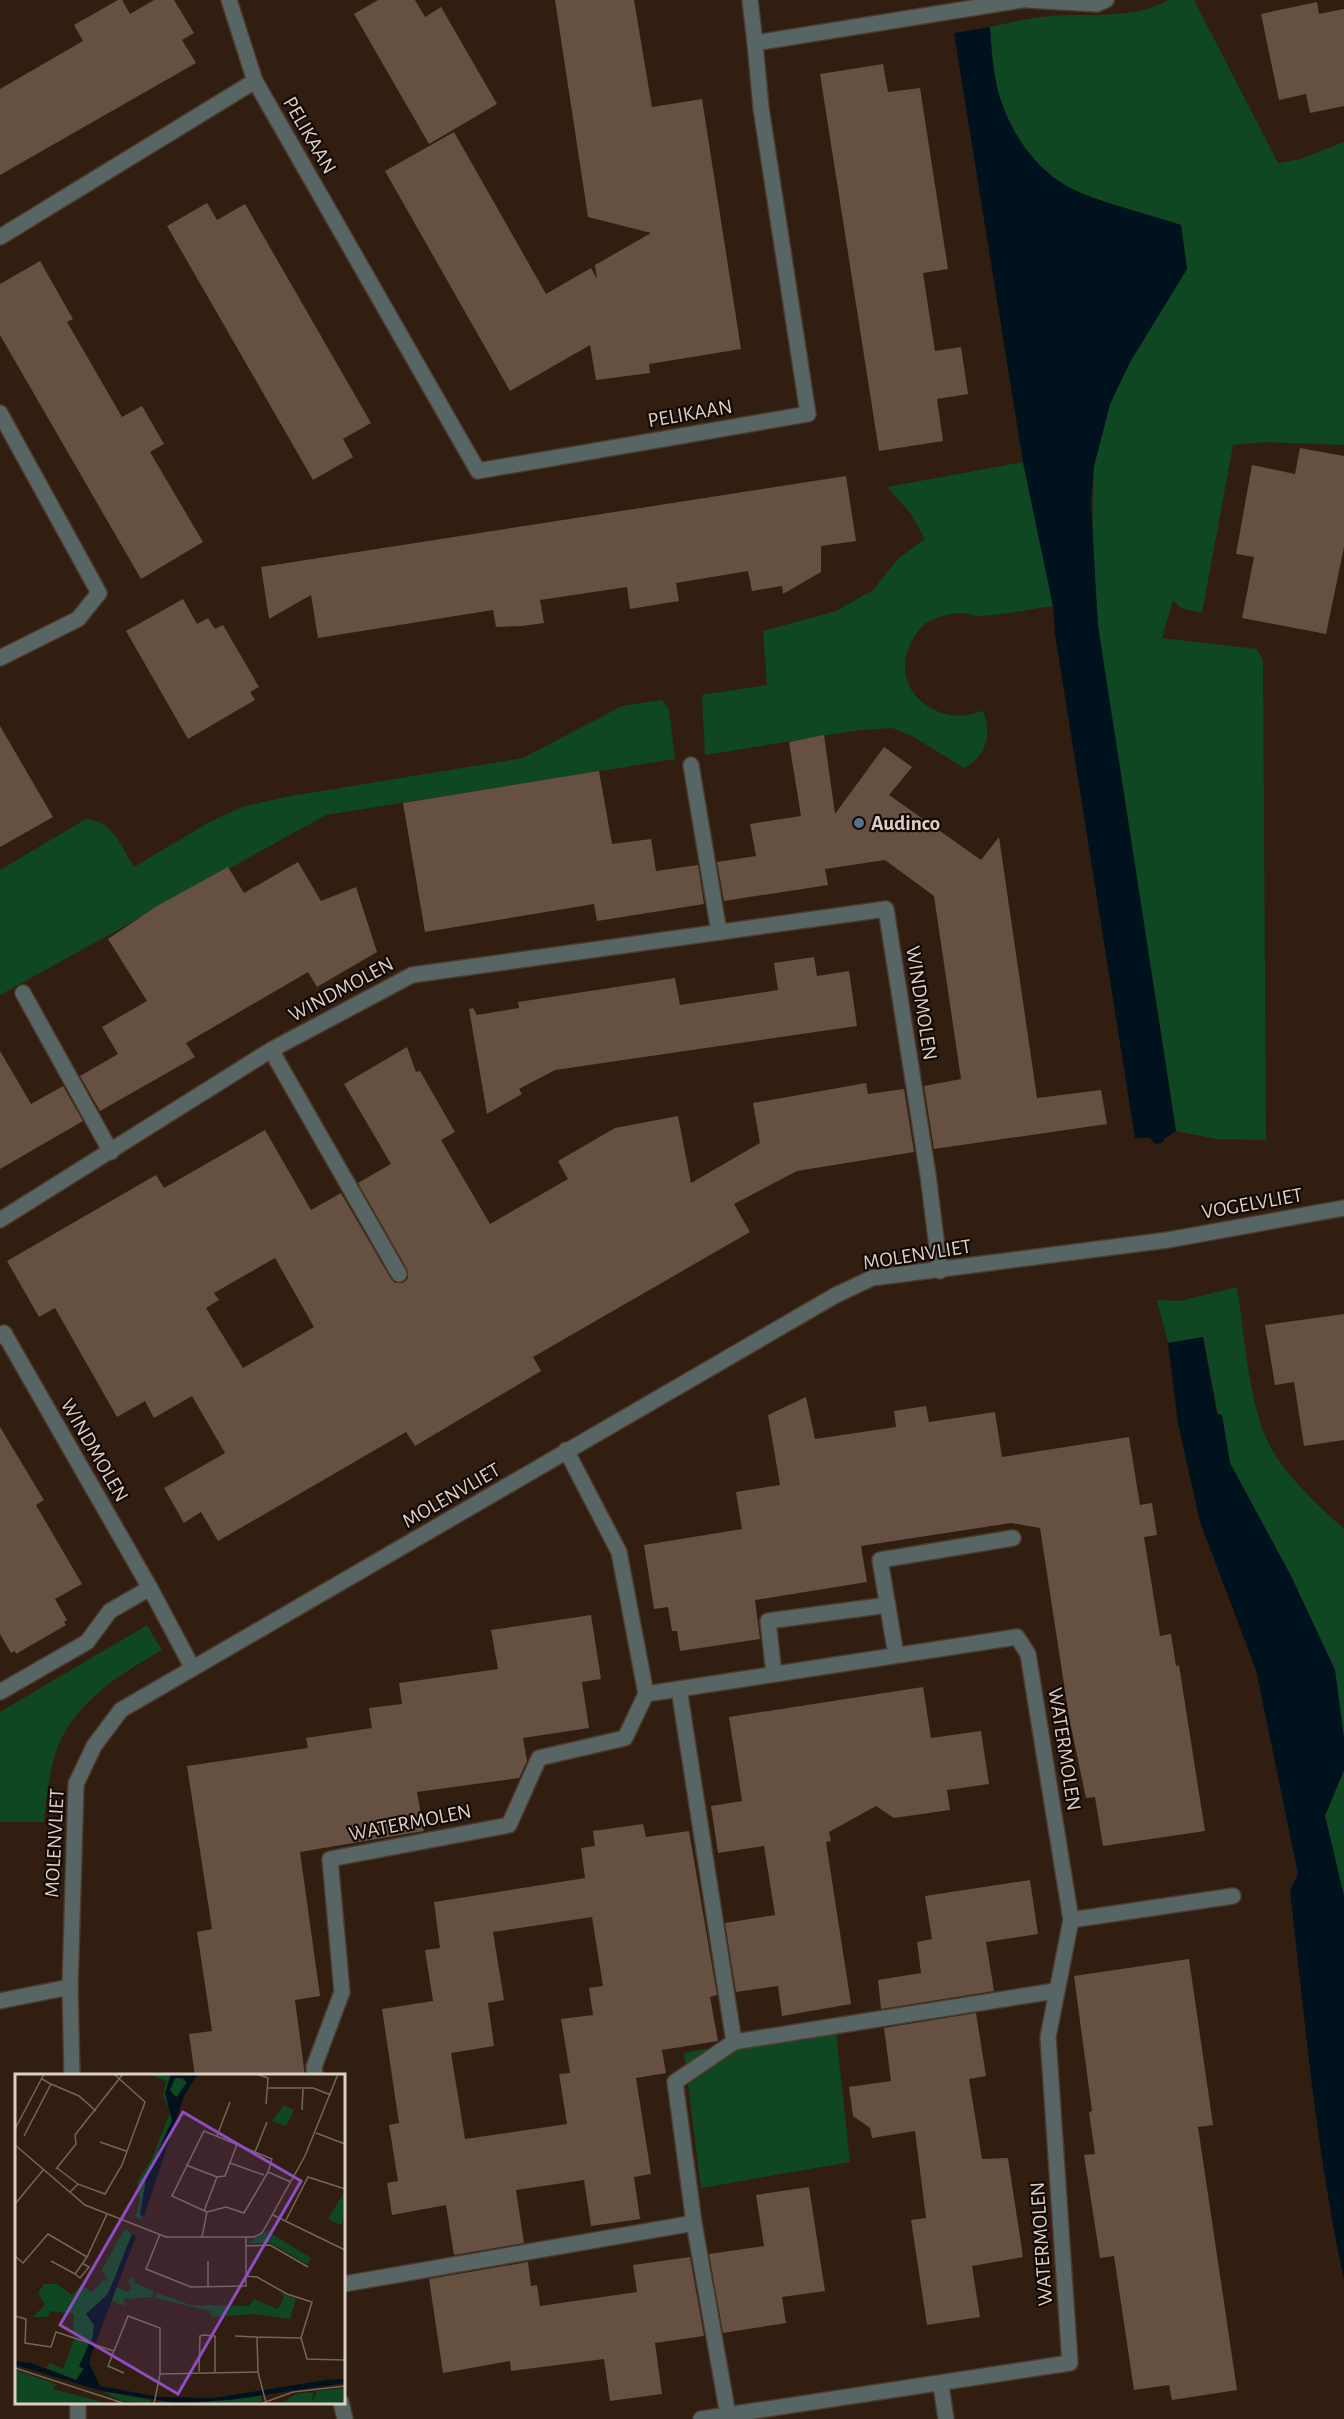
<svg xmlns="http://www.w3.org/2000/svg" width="1344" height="2419" font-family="'Alegreya Sans',sans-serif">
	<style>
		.green { fill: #0f4722 }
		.water { fill: #00121d }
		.building { fill: #665042; fill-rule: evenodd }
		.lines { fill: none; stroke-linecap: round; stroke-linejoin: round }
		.minor-casing { stroke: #4c3a2e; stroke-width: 18 }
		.minor { stroke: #586565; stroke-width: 15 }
		.service-dot { fill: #5c6f8a; stroke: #130a05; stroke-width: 2 }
		.labels { text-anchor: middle; stroke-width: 4.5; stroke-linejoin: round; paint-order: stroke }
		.street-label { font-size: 21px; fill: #dccfc7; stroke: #130a05 }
		.poi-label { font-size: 21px; font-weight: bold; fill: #dccfc7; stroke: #130a05; text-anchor: start }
		.inset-road { fill: none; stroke: #75655a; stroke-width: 1.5 }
		.view { fill: #8e4dc1; fill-opacity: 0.15; stroke: #8e4dc1; stroke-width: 3 }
		.inset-edge { fill: none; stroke: #dccfc7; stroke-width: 3 }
	</style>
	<rect width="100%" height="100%" fill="#311e11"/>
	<g class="green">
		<path d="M1168,0H1194L1278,163L1301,159L1344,142V445L1265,442L1233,445L1202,613L1181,608L1173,600L1162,638L1257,649L1263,661L1266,1140L1216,1139L1176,1131L1098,626L1092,544L1094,466L1110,404L1130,362L1187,269L1181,225C1148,214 1114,206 1081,193C1035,175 1003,124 995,77C992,60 991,43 990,27C1009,23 1029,18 1049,16C1084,13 1137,20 1168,0Z"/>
		<path d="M1023,462L1053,606C1029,609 1004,615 980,616C974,616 968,613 962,613C952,613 939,616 930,621C922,624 916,633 912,641C891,678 919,715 961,716C968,716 976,712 983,711C992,732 987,757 964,768L912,736L892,728L859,730L705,755L702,695L767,685L763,631L836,611L873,590L899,558L925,539L911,514L887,487Z"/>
		<path d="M662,700L669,710L675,759L326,815L0,995V870L86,819C113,821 121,846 134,867L208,823L242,807L285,797L523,758L622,706Z"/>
		<path d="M1237,1287C1244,1331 1249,1402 1267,1440C1283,1474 1317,1504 1344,1529V1738L1335,1670L1291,1576L1230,1463L1222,1415L1218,1414L1203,1337L1168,1343L1157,1300L1180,1301Z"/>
		<path d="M147,1625L162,1650C117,1676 69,1705 54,1758C48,1779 46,1801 44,1822H0V1712Z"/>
		<path d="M1344,1770V1896L1325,1816Z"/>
		<path d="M835,2024L850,2162L701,2188L684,2053Z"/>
	</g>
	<g class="water">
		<path d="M990,27C991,43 992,60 995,77C1003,124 1035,175 1081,193C1113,206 1148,214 1181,225L1187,269L1130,362L1110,404L1094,466L1091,503L1098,626L1176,1131L1164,1139V1142L1155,1144L1150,1138H1135L1055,634L1053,606L1023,462L954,33Z"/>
		<path d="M1203,1337L1217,1414L1222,1415L1230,1463L1291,1576L1335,1670L1344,1738V1770L1325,1816L1344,1896V2279C1316,2152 1305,2021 1290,1891L1298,1874L1256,1670L1200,1522L1178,1423L1168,1343Z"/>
	</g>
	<g class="building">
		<path d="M118,0H122L130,14L154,0H174L194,33L182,40L196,63L0,175V89L83,41L74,25Z"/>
		<path d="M378,0H415L425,17L441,7L497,104L429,144L354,14Z"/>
		<path d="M555,0H634L652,107L702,99L741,349L649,364L650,373L596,380L590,345L510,391L385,171L454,132L546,294L591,268L597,279L595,265L651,233L588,217Z"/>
		<path d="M1317,2L1319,14L1344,9V106L1310,113L1306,94L1279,100L1261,14Z"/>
		<path d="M883,64L888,92L920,88L948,269L923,273L935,351L961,347L968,394L937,399L943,441L879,451L820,74Z"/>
		<path d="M207,203L217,220L245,204L371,423L343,439L353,457L313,480L167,226Z"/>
		<path d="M40,261L73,319L67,322L122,417L142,406L164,444L150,452L203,542L141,579L0,335V284Z"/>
		<path d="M1300,448L1344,456V547L1326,634L1242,618L1254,557L1236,554L1252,465L1295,474Z"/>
		<path d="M846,476L856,541L821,546V572L783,594L782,586L752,591L748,571L676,583L679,601L630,609L627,587L540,600L544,623L522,626L496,627L493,610L318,638L311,595L269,619L261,567Z"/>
		<path d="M183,599L197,624L208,618L215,629L223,625L259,687L250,692L255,700L188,739L126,631Z"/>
		<path d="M0,726L53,817L0,847Z"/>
		<path d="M824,735L835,814L884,747L912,767L889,795L981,860L999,837L1037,1098L1101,1090L1107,1124L934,1149L924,1086L961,1079L934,896L885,860L825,869L828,885L724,901L717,862L756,856L750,824L801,816L789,742Z"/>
		<path d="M599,771L612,844L651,839L656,871L698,865L704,904L597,921L594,904L425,932L403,803Z"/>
		<path d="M298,862L321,901L356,887L377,952L317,987L308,972L186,1043L195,1057L100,1111L80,1076L118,1054L102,1027L147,1001L108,939L157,906L228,867L244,893Z"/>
		<path d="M814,957L817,976L849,971L857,1026L555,1070L519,1089L522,1094L487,1114L469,1009L473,1008L477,1015L519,1008L518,1002L675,978L680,1005L778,990L774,963Z"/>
		<path d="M407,1047L416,1072L420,1071L455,1132L441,1140L490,1224L568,1179L558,1161L615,1128L678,1116L691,1183L760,1143L753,1103L866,1083L868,1094L904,1089L914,1152L797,1171L734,1204L750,1232L533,1357L541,1371L415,1446L406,1432L218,1541L201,1512L184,1523L164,1488L225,1453L192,1396L154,1418L145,1401L117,1417L55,1308L39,1317L7,1261L156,1175L164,1188L265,1130L311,1210L341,1193L391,1279L395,1283H403L408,1278L407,1269L358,1183L391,1164L344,1084ZM275,1258L314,1327L243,1368L206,1308L219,1300L214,1293Z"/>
		<path d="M0,1051L31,1104L63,1086L83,1121L0,1169Z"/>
		<path d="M1344,1314V1440L1304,1446L1294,1382L1275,1385L1265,1325Z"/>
		<path d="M806,1397L815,1439L896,1427L894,1411L926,1406L929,1422L995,1412L1002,1457L1129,1437L1140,1505L1152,1503L1157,1535L1144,1537L1160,1636L1171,1634L1176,1666L1179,1665L1205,1831L1103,1846L1095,1797L1086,1798L1069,1717L1040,1528L1011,1523L861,1546L867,1582L755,1600L760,1639L680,1651L677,1631H672L668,1607L654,1609L644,1545L742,1529L736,1492L780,1485L768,1415Z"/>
		<path d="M0,1427L44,1500L36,1505L82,1584L55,1599L67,1620L64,1622L66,1625L16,1654L15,1651L11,1653L0,1634Z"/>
		<path d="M591,1615L601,1679L582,1682L589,1728L523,1738L527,1761L519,1778L417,1792L424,1831L300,1852L320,1996L295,2000L305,2076H195L189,2034L212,2031L197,1932L212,1929L187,1766L308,1748L306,1738L372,1728L369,1708L402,1704L399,1683L498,1669L491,1630Z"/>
		<path d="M923,1687L931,1738L981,1731L989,1784L947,1790L950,1810L894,1818L876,1806L829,1832L831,1841L826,1842L851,2004L782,2016L778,1986L736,1992L725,1923L775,1915L764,1846L718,1853L711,1806L742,1801L729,1717Z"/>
		<path d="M643,1824L646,1837L689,1831L717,1995L710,1997L718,2041L662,2050L666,2073L636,2078L651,2174L634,2177L640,2219L591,2226L584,2180L516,2190L524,2243L454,2255L446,2205L392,2215L387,2183L398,2181L389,2125L399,2123L382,2009L433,2001L425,1950L440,1948L434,1902L585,1878L581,1848L595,1846L593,1831ZM592,1917L603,1986L589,1988L593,2015L561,2019L570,2073L559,2074L567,2124L465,2139L451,2053L494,2046L488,2003L504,2000L493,1932Z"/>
		<path d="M1030,1880L1038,1934L986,1942L994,1991L881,2009L878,1980L921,1973L917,1942L932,1939L925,1896Z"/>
		<path d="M1189,1959L1213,2125L1198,2127L1237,2390L1172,2400L1169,2385L1134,2390L1114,2256L1100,2258L1084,2155L1095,2154L1089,2112L1092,2111L1074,1976Z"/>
		<path d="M976,2013L986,2076L969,2079L982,2159L1008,2158L1023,2257L972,2266L980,2317L927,2325L911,2220L926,2218L915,2131L872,2138L870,2128L853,2116L849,2087L891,2081L884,2028Z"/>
		<path d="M809,2187L825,2291L782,2297L786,2323L723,2333L709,2254L764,2246L756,2195Z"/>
		<path d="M690,2257L704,2336L655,2343L662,2394L610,2401L604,2359L511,2371L510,2361L443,2373L429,2279L528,2262L531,2286L537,2285L540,2306L637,2292L633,2265Z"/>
	</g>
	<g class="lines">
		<defs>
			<g id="minor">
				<path d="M229,0L255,81"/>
				<path d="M750,0L755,43"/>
				<path d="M1027,0L1097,4L1106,0"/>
				<path d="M0,237L255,81L478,471L808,414L761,108L755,43L1022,0"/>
				<path d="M0,413L99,593L78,619L0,658"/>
				<path d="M691,765L719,932"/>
				<path d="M23,993L111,1152"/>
				<path d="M271,1050L399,1274"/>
				<path d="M0,1220L271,1050L412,975L886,909L928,1175L940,1271"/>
				<path d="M0,1336L4,1333L150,1588L192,1667"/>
				<path d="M566,1450L619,1552L646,1694L1017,1637L1028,1654L1071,1920L1048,2037L1070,2363L701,2419"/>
				<path d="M896,1655L880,1560L1013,1538"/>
				<path d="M774,1674L768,1621L888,1605"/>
				<path d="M679,1689L734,2042L675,2082L694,2223L728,2415"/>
				<path d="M0,1692L87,1642L110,1611L150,1588"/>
				<path d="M1071,1920L1233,1896"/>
				<path d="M0,2001L70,1987"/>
				<path d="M734,2042L1055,1991"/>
				<path d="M72,2076L70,1987L76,1784L94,1746L121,1710L836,1295L872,1278L1168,1240L1344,1208"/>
				<path d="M315,2076L314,2067L342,1992L330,1859L509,1825L539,1758L625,1738L646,1694"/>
				<path d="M344,2284L694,2223"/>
				<path d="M941,2385L946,2419"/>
				<path d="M341,2402L345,2419"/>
				<path d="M78,2419V2402"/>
			</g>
		</defs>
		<use href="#minor" class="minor-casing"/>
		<use href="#minor" class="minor"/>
	</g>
	<circle class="service-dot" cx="859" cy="823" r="6"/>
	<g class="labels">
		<g class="street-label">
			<text transform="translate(310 135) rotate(60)" y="7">PELIKAAN</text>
			<text transform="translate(690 413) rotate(-10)" y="7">PELIKAAN</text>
			<text transform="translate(341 989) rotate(-28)" y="7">WINDMOLEN</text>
			<text transform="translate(922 1003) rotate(81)" y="7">WINDMOLEN</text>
			<text transform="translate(1252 1203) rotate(-10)" y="7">VOGELVLIET</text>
			<text transform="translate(917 1254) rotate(-9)" y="7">MOLENVLIET</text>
			<text transform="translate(95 1450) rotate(60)" y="7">WINDMOLEN</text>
			<text transform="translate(451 1495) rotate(-30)" y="7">MOLENVLIET</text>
			<text transform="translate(1065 1749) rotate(81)" y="7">WATERMOLEN</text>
			<text transform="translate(410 1822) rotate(-11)" y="7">WATERMOLEN</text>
			<text transform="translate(54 1843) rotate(-87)" y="7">MOLENVLIET</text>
			<text transform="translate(1041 2244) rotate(-94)" y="7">WATERMOLEN</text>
		</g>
		<g class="poi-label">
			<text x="871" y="830">Audinco</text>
		</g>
	</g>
	<g transform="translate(15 2074)">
		<rect width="330" height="330" fill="#311e11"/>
		<path d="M134,0H156L151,25L157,34L158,43L131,105L127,146L120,143L125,128L122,108L138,82L155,38L148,22L151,7ZM154 13a9 9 0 1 1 18 0a9 9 0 1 1-18 0ZM269,31L279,36L271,52L257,47ZM330,117V138L326,151L313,145ZM110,155L117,160L98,209L91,223L71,240L80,253L77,267L58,260L59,240L36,237L33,243H18L30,231L23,219L29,210H42L57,221L66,211L77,218L89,205L91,207L93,204L86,197ZM252,157L296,184L292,190L255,169H233ZM116,203L122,210L139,217L137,223L109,225L110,232L97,227L101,213L113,218L117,215L113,207ZM264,218L281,225L275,245L239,240L197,243L195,237L140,224L142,219L176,231L234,232L239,225L263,235L269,223ZM60,264L74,270L65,292L69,294L61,306L31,294L35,289L48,295ZM0,296L41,310L38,315L95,330H0ZM330,314V330H265L281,320L298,318L297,328L302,317ZM87,317L136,326V330L106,327ZM247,321L246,328L232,330H143V327L180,329Z" fill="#0f4722"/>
		<path d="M156,0H183L169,22L129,142L125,141L131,105L157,47L150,19ZM160,4H169L172,8L161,24L155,16ZM117,160L121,162L81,268L77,267L79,251L71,240L93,220ZM74,270L79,272L74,289L85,312L144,323L199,324L311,306L330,305V309L215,326L161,329L87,317L0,291V287L16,289L61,306L69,295L64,292Z" fill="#00121d" fill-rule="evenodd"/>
		<path class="inset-road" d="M241,0L253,4L251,30M36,10L64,22L81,37M253,14H298L316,21M287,36L288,15M0,55L29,0M301,59L330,70M9,62L36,10L27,5M202,62L215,28M85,68L111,77M0,71L70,131L151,163H239L247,159L290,82L323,0M240,78L252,48M215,89L249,101M171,91L202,103M42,94L63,110M41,95L61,70L60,61L108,0M55,118L63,110L90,120L107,91L130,28L99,0M0,130L29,95M189,137L202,103L210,102L222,70M192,138L211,133L229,139L253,98M258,141L330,176M271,146L293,103L330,115M145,160L131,195L176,213L231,212V202M187,163L192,138L157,122L189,57L257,85L253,98L276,108M231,163V202L242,203L272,220L297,228L286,264L242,263L243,298L251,329M231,172L255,171L293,193M0,182L8,189L33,160L72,183M36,187L60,200L72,183L92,140M60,200L65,204L74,193L67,189M193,213V187M0,242L11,245L10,269L36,273L41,258L99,277L113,242L145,254V300L243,298M220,262L242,263M286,264L292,285L329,286L330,282M99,277L93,292L109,299M0,294L111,330M184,298L185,262L188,261L200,262V298M139,330L145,300M245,330L278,318L330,312"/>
		<path class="view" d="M168,38L286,107L163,320L45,251Z"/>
		<rect width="330" height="330" class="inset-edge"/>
	</g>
</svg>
